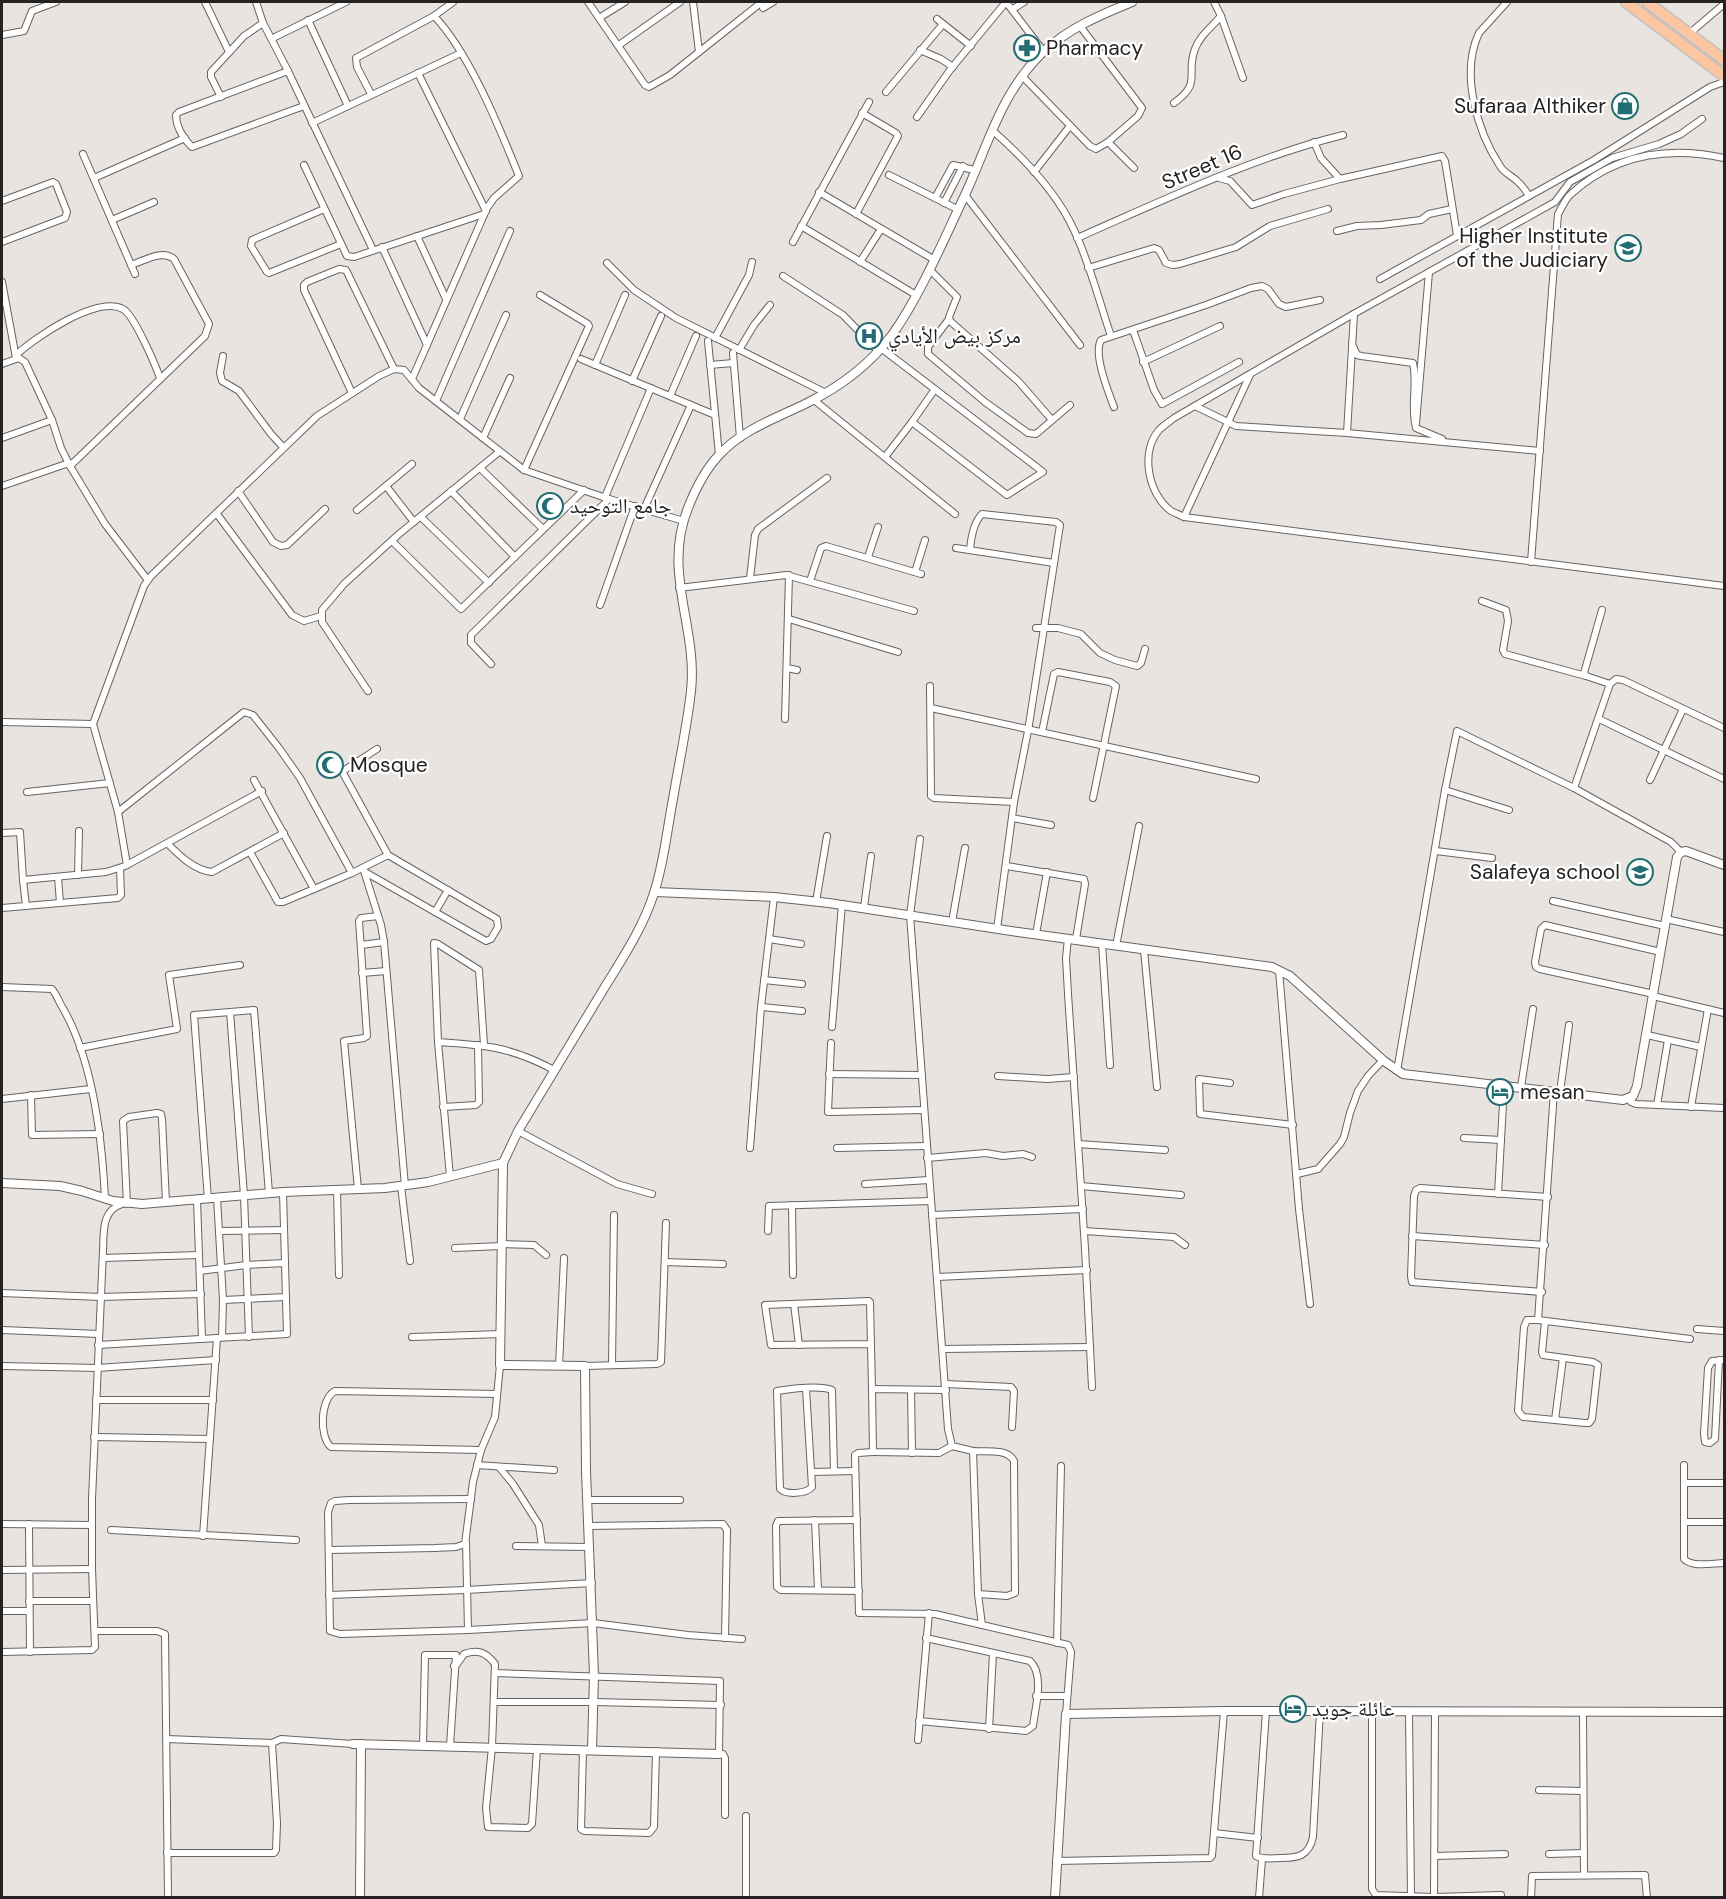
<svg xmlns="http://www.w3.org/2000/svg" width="1726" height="1899" font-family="'DM Sans','Noto Naskh Arabic',sans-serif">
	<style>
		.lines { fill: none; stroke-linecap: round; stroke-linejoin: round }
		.minor-casing { stroke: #696360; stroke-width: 8 }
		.tertiary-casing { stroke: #696360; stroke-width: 10 }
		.trunk-casing { stroke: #c2c1c1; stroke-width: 13 }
		.minor { stroke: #fff; stroke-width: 6 }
		.tertiary { stroke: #fff; stroke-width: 8 }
		.trunk { stroke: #fcc6a3; stroke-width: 10 }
		.labels { text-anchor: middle; stroke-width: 4.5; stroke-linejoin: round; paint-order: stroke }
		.poi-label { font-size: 21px; fill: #252321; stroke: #fff; text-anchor: start }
		.street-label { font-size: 21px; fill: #252321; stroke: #fff }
	</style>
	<rect width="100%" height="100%" fill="#eae4e0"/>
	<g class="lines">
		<defs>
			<g id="minor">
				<path d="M205,2L229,52"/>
				<path d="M256,2L263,23"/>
				<path d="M588,2L645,85L649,87L670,75L762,2"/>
				<path d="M693,2L699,52"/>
				<path d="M1006,2L1044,52"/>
				<path d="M1214,2L1221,16L1243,78"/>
				<path d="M1507,2L1479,33C1460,73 1477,131 1500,166C1504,173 1512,176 1517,181C1522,185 1526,191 1529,196"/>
				<path d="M763,8L773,2"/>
				<path d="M1013,9L1024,2"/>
				<path d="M434,16L453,2"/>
				<path d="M599,18L625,2"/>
				<path d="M937,19L971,46"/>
				<path d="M308,20L348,106"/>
				<path d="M1080,26L1142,108L1138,116L1108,142"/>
				<path d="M1690,33L1724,4"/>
				<path d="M2,35L24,31L32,11L56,2"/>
				<path d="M273,38L346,2"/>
				<path d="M619,45L680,2"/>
				<path d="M920,50L941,59L953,67"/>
				<path d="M288,71L179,112L176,115C176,127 184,139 192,147L304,106"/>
				<path d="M418,73L486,211"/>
				<path d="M1022,76L1090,146L1096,149L1108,142L1134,168"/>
				<path d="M886,92L943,24"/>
				<path d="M371,94L357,67L356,58L434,16C469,52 500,129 519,176L494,198L487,208L412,379"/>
				<path d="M221,97L211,77V72L244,36L263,23L288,71L373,250"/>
				<path d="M1174,103C1203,82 1185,75 1195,49C1200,35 1212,27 1221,16"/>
				<path d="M917,117L950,70L1006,2"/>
				<path d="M1702,119L1681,134L1659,144L1612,158L1570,182L1555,202L1350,316L1174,418C1169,422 1163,426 1159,430C1140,452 1148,494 1171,511C1175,513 1180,515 1184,517L1724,586"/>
				<path d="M312,123L461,53"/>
				<path d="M992,130C1024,158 1056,191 1074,230C1090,264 1099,301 1111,336"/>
				<path d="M1314,142L1321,158L1340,179L1442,156L1445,161L1457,235"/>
				<path d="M83,154L135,274"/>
				<path d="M304,165L347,256L354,257L484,214"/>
				<path d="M1034,172L1070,126"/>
				<path d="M889,175L957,209"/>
				<path d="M94,178L185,138"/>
				<path d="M1219,178L1230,181L1252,205L1284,194L1340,179"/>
				<path d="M819,192L933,259"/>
				<path d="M965,195L1080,345"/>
				<path d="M935,198L953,165L974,170"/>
				<path d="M2,201L53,182L56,184L67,212L65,218L2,242"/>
				<path d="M944,203L963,166"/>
				<path d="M324,209L252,240L251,246L267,272L269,273L341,244"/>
				<path d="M856,214L898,136L896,133L862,113"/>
				<path d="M112,220L154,202"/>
				<path d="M801,226L916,295"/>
				<path d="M1337,231L1357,226L1381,225L1421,220L1429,214L1452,209"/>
				<path d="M417,236L446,299"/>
				<path d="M1077,238C1164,200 1251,158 1343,135"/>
				<path d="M793,242L869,102"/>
				<path d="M382,247L427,345"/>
				<path d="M860,262L881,229"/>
				<path d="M607,263L634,290L676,318L826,393"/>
				<path d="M1088,268L1154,248L1159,250L1166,263L1173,265L1180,264L1236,247L1270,226L1328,209"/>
				<path d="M929,269L957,297L949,317L950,321L1019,382L1052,420"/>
				<path d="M783,276L843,315L878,351"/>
				<path d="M1380,279L1594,160L1710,87L1724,82"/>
				<path d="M2,282L16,358"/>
				<path d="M949,319L928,347V354L985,402L1028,433L1036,434L1070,405"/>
				<path d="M1133,330L1154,390L1162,404L1239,362"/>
				<path d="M715,338L749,275L752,262"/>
				<path d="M708,341L719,455"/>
				<path d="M1352,344L1357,355L1361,356L1413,363C1418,384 1410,406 1416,428L1442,439"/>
				<path d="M881,348L1043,472L1007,495L912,422L935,389"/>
				<path d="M739,350L754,325L770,305"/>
				<path d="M733,353L740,438"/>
				<path d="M16,355C34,338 97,295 123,309C134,315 155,364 160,378"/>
				<path d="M223,356L220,373L222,381L239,391L271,434L283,447"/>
				<path d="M581,359L715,415"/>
				<path d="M1143,362L1220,326"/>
				<path d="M2,364L19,358L25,362L52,420L61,448L70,466L105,524L147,579"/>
				<path d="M595,365L625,295"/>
				<path d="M710,365L733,363"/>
				<path d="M632,381L661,316"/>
				<path d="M352,393L304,290V285L307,282L339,269L346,270L394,369"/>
				<path d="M670,396L696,336"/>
				<path d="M814,400L955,514"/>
				<path d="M436,401L510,231"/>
				<path d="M1195,406L1236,426L1347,433L1540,451"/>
				<path d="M1114,407C1108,391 1093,354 1101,340L1206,305L1251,288L1262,286L1268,289L1279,304L1286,307L1320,300"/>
				<path d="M460,419L506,315"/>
				<path d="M1416,423L1429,272"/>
				<path d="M1347,433L1354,314"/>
				<path d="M2,438L52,420"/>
				<path d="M483,438L510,378"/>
				<path d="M885,457L912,422"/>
				<path d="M70,466L205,336L209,324L174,259C162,249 144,261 131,265"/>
				<path d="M480,468L543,529"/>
				<path d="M524,470L589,326L588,324L540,295"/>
				<path d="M2,486L69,463"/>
				<path d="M386,486L414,522"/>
				<path d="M238,491L273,542L281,546L287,545L325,509"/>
				<path d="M451,491L515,557"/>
				<path d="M605,497L651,388"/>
				<path d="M644,509L691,405"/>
				<path d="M357,510L412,464"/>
				<path d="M217,514L292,615L304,621L321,616"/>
				<path d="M421,517L489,583"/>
				<path d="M1184,517L1250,375"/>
				<path d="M392,541L461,609L584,490"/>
				<path d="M956,548L1054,563"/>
				<path d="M970,550C971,538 973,523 982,514L1056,522L1060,525L1028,731L1014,802L997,929"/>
				<path d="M868,557L878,527"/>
				<path d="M1531,562L1558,214C1562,208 1565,199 1571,194C1615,154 1668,146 1724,158"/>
				<path d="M915,572L925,540"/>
				<path d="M750,578L755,535L758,529L827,478"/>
				<path d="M810,581L821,548L826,546L921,574"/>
				<path d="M679,588L786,575L914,611"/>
				<path d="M1482,601L1506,610L1508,621L1503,650L1505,654L1586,676"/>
				<path d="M600,605L635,506"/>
				<path d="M1602,610L1584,673L1586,676L1610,684"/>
				<path d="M789,619L898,652"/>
				<path d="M1036,628H1058L1081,634L1100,653L1115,660L1137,666L1141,663L1145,649"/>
				<path d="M491,664L471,643V635L609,499"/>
				<path d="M787,668L797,670"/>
				<path d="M930,686L931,796L934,798L1014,802"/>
				<path d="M368,691L322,622V610L344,584L399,534L499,452"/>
				<path d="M931,708L1256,779"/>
				<path d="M785,719L789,575"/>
				<path d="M1599,719L1724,779"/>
				<path d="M2,722L93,724"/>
				<path d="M1042,732L1054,674L1058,672L1110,682L1116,686L1093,798"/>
				<path d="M377,749L343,771V773L388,855"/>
				<path d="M254,780L314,889L352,873L388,855L497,919L498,927L491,939L486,941L365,872"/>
				<path d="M1650,780L1683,709"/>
				<path d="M1574,788L1610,684L1616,679L1623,680L1724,728"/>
				<path d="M1445,790L1509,810"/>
				<path d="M27,792L110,783"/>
				<path d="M118,812L244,712L253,715L279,748L300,778L352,873"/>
				<path d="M1012,818L1051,825"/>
				<path d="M2,833L20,832L23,880"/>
				<path d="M920,839L910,915L948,1429L952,1446L973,1451L978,1594L982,1625"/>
				<path d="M168,844C180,856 194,870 212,872L284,833"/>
				<path d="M1436,851L1492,858"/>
				<path d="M250,852L278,902H283L314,889"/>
				<path d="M127,865L118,812L93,724L144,586L151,576L317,416L379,376L394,369L404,370L419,388L524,470L609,499L684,521"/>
				<path d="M1007,866L1084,879L1085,884L1076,939"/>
				<path d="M364,871L381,925L384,942L405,1186"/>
				<path d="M78,875L79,831"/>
				<path d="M58,877L60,903"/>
				<path d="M1553,901L1665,926"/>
				<path d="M816,902L827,836"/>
				<path d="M26,906L23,880L106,872L125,866L262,791"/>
				<path d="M864,907L871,856"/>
				<path d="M2,908L118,898L121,895L120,868"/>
				<path d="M435,912L448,890"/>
				<path d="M1666,919L1724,932"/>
				<path d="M952,922L965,848"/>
				<path d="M1036,934L1047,872"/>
				<path d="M1068,938L1066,958L1068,994L1085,1248L1092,1387"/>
				<path d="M769,939L801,944"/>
				<path d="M1102,943L1110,1065"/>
				<path d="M361,945L384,942"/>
				<path d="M1116,946L1139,826"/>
				<path d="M1144,950L1157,1087"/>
				<path d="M1279,970L1299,1209L1310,1304"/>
				<path d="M362,973L386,971"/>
				<path d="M764,980L802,984"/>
				<path d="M2,987L52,989C56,994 58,999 61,1005C93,1058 102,1137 105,1199"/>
				<path d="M1654,994L1540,969L1536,967L1535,962L1541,929L1545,925L1661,952"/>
				<path d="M1653,996L1724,1013"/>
				<path d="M761,1007L802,1011"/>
				<path d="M832,1027L842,904"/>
				<path d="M1647,1035L1701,1047"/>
				<path d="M438,1042L450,1177"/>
				<path d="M831,1043L828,1112L924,1110"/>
				<path d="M484,1045L479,970L438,944L434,943L438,1042C486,1045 511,1047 554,1070"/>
				<path d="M80,1048L177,1029L169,975L240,965"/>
				<path d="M1397,1071L1445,790L1457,731L1574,788L1671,842L1681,852"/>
				<path d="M829,1074L922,1075"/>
				<path d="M998,1076L1047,1079L1074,1077"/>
				<path d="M1230,1083L1199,1079L1200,1114L1293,1125"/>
				<path d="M1521,1087L1533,1009"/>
				<path d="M1560,1092L1569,1025"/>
				<path d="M31,1095L32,1135L100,1134"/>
				<path d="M1630,1098L1631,1102L1636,1104L1724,1108"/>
				<path d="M2,1099L91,1089"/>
				<path d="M1657,1105L1668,1040"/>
				<path d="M443,1107L476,1105L479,1102L478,1045"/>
				<path d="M1691,1107L1708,1009"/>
				<path d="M518,1131L617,1184L652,1194"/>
				<path d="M1464,1138L1501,1140"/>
				<path d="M1078,1144L1165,1150"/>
				<path d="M750,1148L761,1007L774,897"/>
				<path d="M837,1148L926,1146"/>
				<path d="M927,1158L986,1153L1003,1156L1023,1154L1032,1157"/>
				<path d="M1297,1174L1318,1169L1340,1144L1344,1137L1350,1113L1358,1091L1368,1076L1383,1060"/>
				<path d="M865,1184L929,1180"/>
				<path d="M401,1186L410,1261"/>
				<path d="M1081,1186L1181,1195"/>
				<path d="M358,1189L344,1041L364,1038L367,1036L359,921L361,918L378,916"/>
				<path d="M337,1190L339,1275"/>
				<path d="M1498,1194L1504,1085"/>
				<path d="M217,1198L223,1300L222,1337"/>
				<path d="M208,1199L194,1015L230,1012"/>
				<path d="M197,1200L202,1339"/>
				<path d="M127,1204L123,1121L129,1117L157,1113L161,1114L162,1119L166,1202"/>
				<path d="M792,1205L793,1275"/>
				<path d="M932,1215L1083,1209"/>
				<path d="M220,1231L284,1230"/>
				<path d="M768,1231L769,1206L931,1201"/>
				<path d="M1084,1231L1174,1237L1185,1245"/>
				<path d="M1412,1236L1545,1245"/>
				<path d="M501,1244L534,1245L546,1255"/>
				<path d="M455,1248L501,1246"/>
				<path d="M103,1258L199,1255"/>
				<path d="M665,1262L723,1264"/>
				<path d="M200,1271L246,1265L285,1263"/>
				<path d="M937,1277L1087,1270"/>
				<path d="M1542,1292L1412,1282L1411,1276L1414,1196L1416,1190L1420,1188L1548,1197"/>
				<path d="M2,1293L101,1297L201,1294"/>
				<path d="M223,1300L286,1297"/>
				<path d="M794,1304L799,1345"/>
				<path d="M1538,1320L1554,1091"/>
				<path d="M1545,1321L1542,1352L1543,1355L1593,1362L1598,1365L1592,1419L1589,1423H1585L1523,1417L1518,1411L1524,1327L1527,1320H1538L1690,1339"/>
				<path d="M1697,1329L1724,1331"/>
				<path d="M2,1330L99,1334"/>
				<path d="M249,1337L244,1195L230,1012L254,1010L269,1193"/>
				<path d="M412,1337L501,1334"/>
				<path d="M871,1344L771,1345L765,1305L869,1301L870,1302L872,1389"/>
				<path d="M98,1345L287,1334L283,1192"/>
				<path d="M943,1349L1090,1347"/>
				<path d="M1719,1360L1715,1439L1710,1443L1705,1442L1704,1434L1708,1368L1712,1361L1724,1360"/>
				<path d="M612,1365L614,1215"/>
				<path d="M2,1366L97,1368L216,1360"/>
				<path d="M559,1366L564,1258"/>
				<path d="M585,1366L657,1364L661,1362L666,1223"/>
				<path d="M946,1384L1011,1387L1014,1391L1012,1427"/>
				<path d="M806,1389L812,1487C806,1494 786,1495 780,1489L777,1391C790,1389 819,1385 832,1390L834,1471"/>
				<path d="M911,1390L912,1453"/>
				<path d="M946,1390L872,1389L873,1452L939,1453L952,1446"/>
				<path d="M96,1400H213"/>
				<path d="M1555,1420L1563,1358"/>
				<path d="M94,1437L210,1439"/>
				<path d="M481,1450L331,1447C319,1437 320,1399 335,1391L497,1394"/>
				<path d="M973,1451C985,1452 1008,1448 1014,1461L1015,1593L1007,1596L978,1594"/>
				<path d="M873,1452L858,1453L855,1455L859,1613L935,1614L1068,1645L1071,1652L1066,1714"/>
				<path d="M477,1465L554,1470"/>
				<path d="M1684,1465V1559C1693,1568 1713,1563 1724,1563"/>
				<path d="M499,1467L513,1484L539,1525L542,1546"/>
				<path d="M812,1472L855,1471"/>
				<path d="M1685,1483H1724"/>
				<path d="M471,1499L349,1500L335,1501L331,1503L328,1512L330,1631L340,1634L468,1630L593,1623L688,1635L742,1639"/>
				<path d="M587,1500H680"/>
				<path d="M815,1520L818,1590"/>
				<path d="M857,1520L778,1521L776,1526L777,1587L781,1590L859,1591"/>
				<path d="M1685,1522H1724"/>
				<path d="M2,1524L92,1525"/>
				<path d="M29,1524L30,1652"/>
				<path d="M589,1526L723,1524L727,1530L725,1638"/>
				<path d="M111,1530L296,1540"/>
				<path d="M203,1536L217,1338"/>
				<path d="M466,1542L468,1630"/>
				<path d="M516,1546L590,1547"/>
				<path d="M330,1550L435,1548L456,1547L465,1544L473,1482L481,1450L495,1417L500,1365"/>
				<path d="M2,1570L92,1569"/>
				<path d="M329,1595L466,1590L592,1583"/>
				<path d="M29,1601H92"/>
				<path d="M2,1611H29"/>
				<path d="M95,1631H157L165,1634L168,1898"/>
				<path d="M1057,1643L1061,1466"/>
				<path d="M2,1652L92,1650L95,1647L92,1569V1499L103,1251C104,1232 101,1211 122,1204"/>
				<path d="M454,1666L457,1664L464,1654C477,1649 486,1652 495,1664L492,1747L486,1808L488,1827L528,1828L532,1824L537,1749"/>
				<path d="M495,1673L720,1681L719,1754H723L725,1758V1815"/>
				<path d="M1036,1696H1067"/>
				<path d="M494,1702H594L721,1705"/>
				<path d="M1266,1711L1256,1856C1264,1860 1272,1858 1281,1858C1298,1858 1309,1856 1313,1837L1320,1711"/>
				<path d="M1372,1711V1889L1376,1895L1434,1897L1435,1712"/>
				<path d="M1409,1712L1411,1897"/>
				<path d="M1583,1713L1584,1874"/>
				<path d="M919,1721L1026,1731L1033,1726C1035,1708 1045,1675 1030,1661L926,1638"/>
				<path d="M989,1729L993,1653"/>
				<path d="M167,1739L272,1743L281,1739L353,1744"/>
				<path d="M918,1740L929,1613"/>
				<path d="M423,1746L425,1655H456L450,1746"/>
				<path d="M583,1750L581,1829L584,1831L649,1833L654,1827L656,1751"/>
				<path d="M1539,1790L1583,1791"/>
				<path d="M746,1816V1898"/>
				<path d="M1214,1833L1258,1838"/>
				<path d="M167,1853H274L276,1850L277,1823L272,1743"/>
				<path d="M1549,1854L1584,1853"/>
				<path d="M1435,1856L1505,1854"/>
				<path d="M1056,1861L1210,1858L1212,1856L1224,1711"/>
				<path d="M1434,1897L1501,1895"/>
				<path d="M1259,1898L1262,1859"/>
				<path d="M1531,1898L1532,1876L1645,1875L1647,1898"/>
			</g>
			<g id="tertiary">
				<path d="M655,892L774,897L829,903L1018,932L1272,967L1290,976L1384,1061L1403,1074L1623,1100L1633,1096L1637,1086L1677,857L1681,852L1686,851L1724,865"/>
				<path d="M2,1183L60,1186L82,1191L113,1201L142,1204L283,1192L385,1188L428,1182L503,1163"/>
				<path d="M353,1744L719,1754"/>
				<path d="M592,1750L594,1675L586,1471L585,1366L500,1365L503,1163L518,1131C546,1084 575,1037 603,990C622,959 643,928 654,893C664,863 667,830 673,799C679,763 687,727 691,691C698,627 662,573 688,508C695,490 706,469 719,455C743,429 777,418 807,403C840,387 870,364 892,335C920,296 944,239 965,195C989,143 1000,94 1043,52C1069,28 1100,15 1132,2"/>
				<path d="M360,1898L361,1744"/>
				<path d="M1055,1898L1066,1714L1224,1711L1724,1712"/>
			</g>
			<g id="trunk">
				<path d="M1626,2L1724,76"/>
				<path d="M1647,2L1724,60"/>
			</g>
		</defs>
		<use href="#minor" class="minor-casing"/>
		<use href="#tertiary" class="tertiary-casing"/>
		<use href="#trunk" class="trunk-casing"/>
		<use href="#minor" class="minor"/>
		<use href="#tertiary" class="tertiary"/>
		<use href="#trunk" class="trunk"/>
	</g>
	<defs>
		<symbol id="pharmacy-ring" viewBox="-11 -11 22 22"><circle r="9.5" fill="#fff" stroke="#226d73" stroke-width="1.5"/><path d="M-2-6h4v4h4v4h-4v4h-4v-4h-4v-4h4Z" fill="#226d73"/></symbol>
		<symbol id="shop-ring" viewBox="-11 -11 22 22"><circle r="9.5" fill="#fff" stroke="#226d73" stroke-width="1.5"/><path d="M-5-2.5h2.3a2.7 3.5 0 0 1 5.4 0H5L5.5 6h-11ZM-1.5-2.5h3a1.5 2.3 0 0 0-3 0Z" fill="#226d73"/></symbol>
		<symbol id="university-ring" viewBox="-11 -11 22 22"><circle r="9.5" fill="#fff" stroke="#226d73" stroke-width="1.5"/><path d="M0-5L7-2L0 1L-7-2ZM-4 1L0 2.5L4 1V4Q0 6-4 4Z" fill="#226d73"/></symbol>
		<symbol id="hospital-ring" viewBox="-11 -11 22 22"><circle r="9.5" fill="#fff" stroke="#226d73" stroke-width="1.5"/><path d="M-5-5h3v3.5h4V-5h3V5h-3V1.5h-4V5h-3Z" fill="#226d73"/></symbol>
		<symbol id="mosque-ring" viewBox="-11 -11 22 22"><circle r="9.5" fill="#fff" stroke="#226d73" stroke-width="1.5"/><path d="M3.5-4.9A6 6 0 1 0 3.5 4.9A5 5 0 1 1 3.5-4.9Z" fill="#226d73"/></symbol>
		<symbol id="school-ring" viewBox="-11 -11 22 22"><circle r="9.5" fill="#fff" stroke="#226d73" stroke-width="1.5"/><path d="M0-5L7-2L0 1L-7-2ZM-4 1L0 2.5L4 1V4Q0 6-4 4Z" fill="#226d73"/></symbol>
		<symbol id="hotel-ring" viewBox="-11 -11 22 22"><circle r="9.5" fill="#fff" stroke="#226d73" stroke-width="1.5"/><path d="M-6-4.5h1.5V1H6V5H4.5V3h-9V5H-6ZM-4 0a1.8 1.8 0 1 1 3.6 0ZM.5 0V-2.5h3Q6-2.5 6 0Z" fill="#226d73"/></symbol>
	</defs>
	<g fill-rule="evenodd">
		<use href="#pharmacy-ring" x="1012" y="33" width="30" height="30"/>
		<use href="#shop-ring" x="1610" y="91" width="30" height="30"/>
		<use href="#university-ring" x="1613" y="233" width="30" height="30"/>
		<use href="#hospital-ring" x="854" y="321" width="30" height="30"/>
		<use href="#mosque-ring" x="535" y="491" width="30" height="30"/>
		<use href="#mosque-ring" x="315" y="750" width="30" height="30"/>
		<use href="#school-ring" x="1625" y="857" width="30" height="30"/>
		<use href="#hotel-ring" x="1485" y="1077" width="30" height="30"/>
		<use href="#hotel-ring" x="1278" y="1694" width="30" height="30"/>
	</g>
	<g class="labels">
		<g class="poi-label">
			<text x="1046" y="55">Pharmacy</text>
			<text x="1606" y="113" text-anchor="end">Sufaraa Althiker</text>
			<text x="1608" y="243" text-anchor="end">Higher Institute<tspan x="1608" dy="24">of the Judiciary</tspan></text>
			<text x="888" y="343">مركز بيض الأيادي</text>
			<text x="570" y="513">جامع التوحيد</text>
			<text x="350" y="772">Mosque</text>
			<text x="1620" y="879" text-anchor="end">Salafeya school</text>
			<text x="1520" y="1099">mesan</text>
			<text x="1312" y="1716">عائلة جويد</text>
		</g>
		<g class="street-label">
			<text transform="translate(1202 167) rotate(-23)" y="7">Street 16</text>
		</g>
	</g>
	<rect width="1726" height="1899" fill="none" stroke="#252321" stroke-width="6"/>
</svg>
